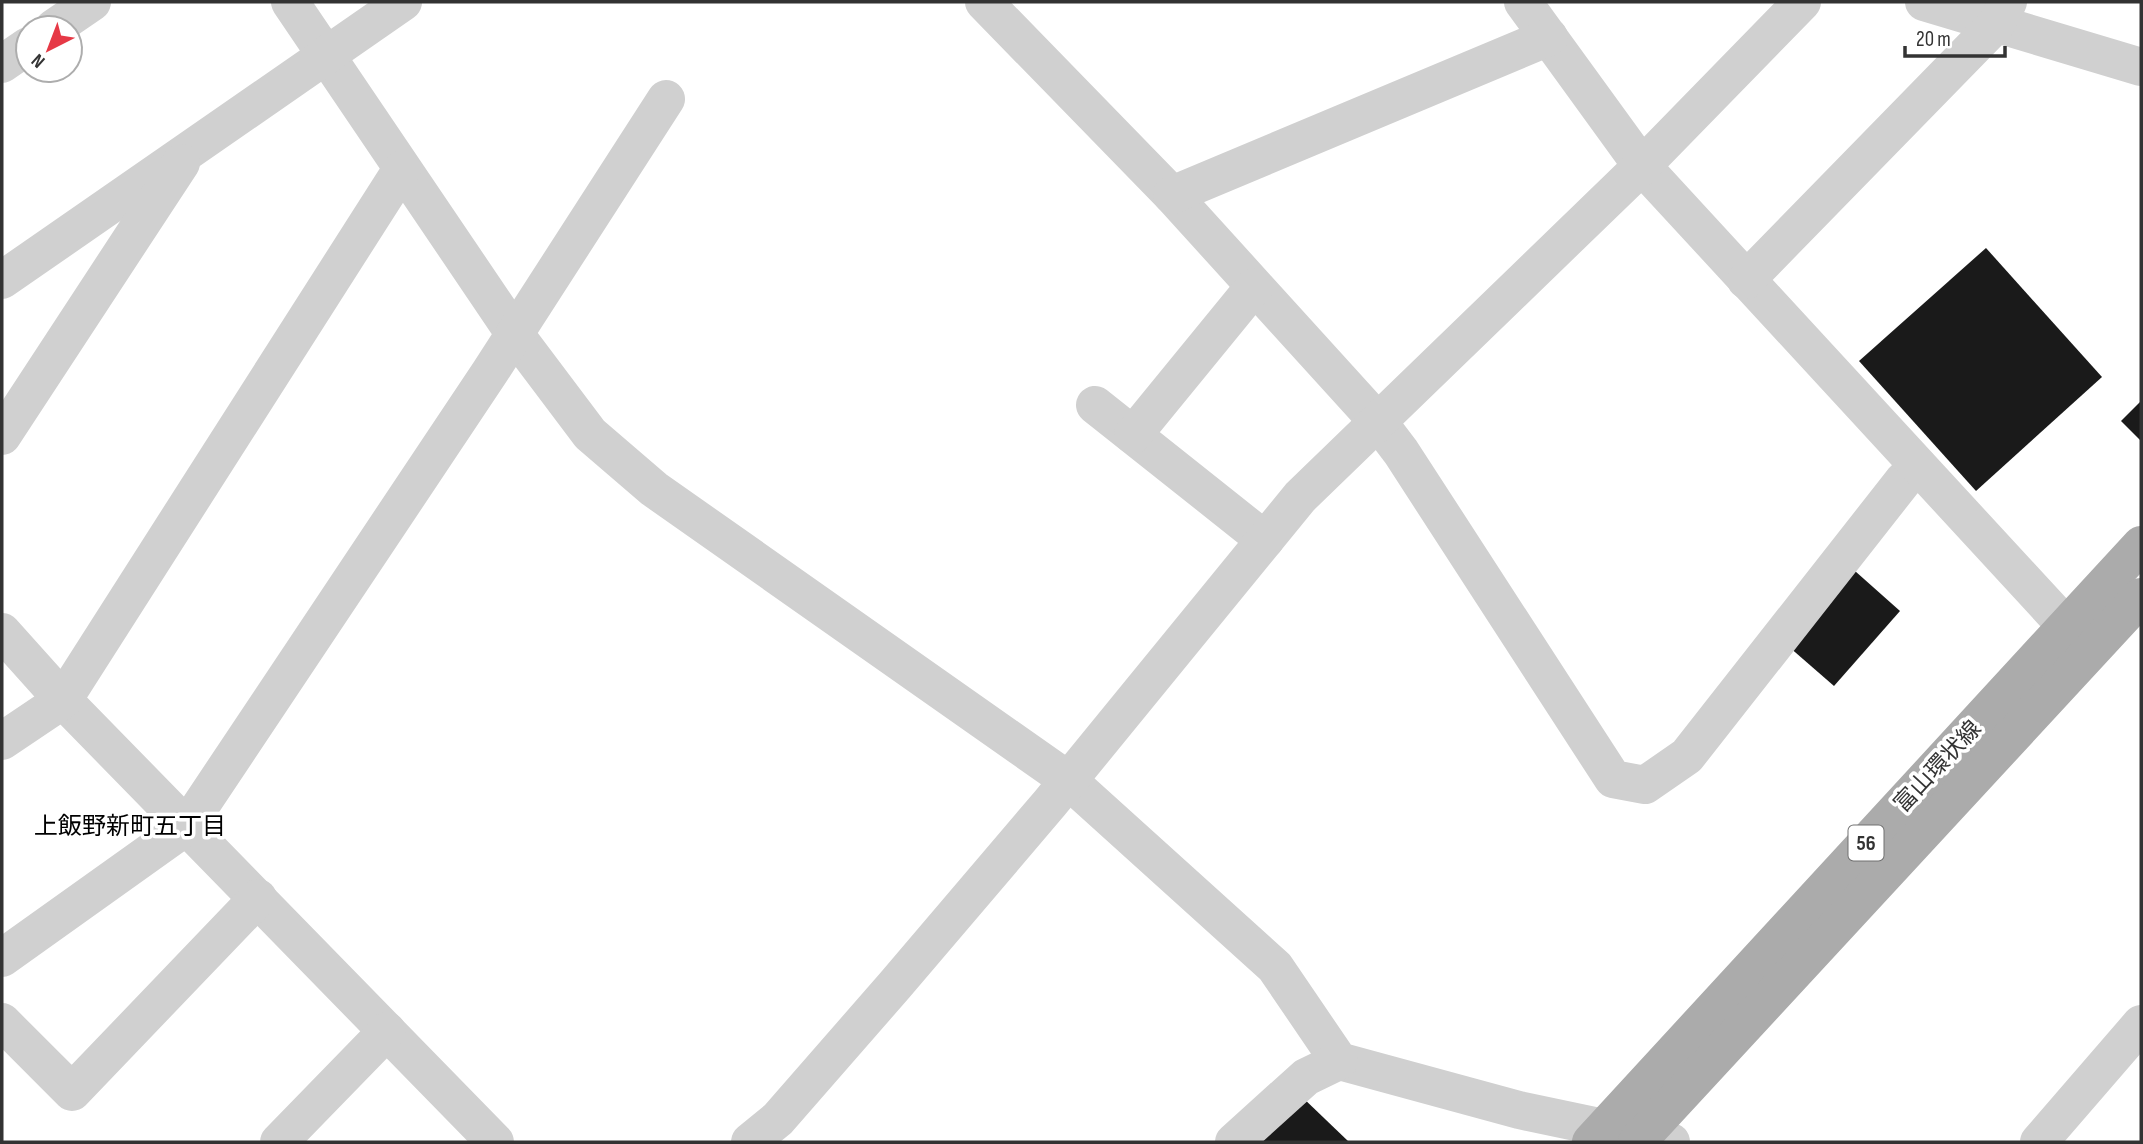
<svg xmlns="http://www.w3.org/2000/svg" width="2143" height="1144" font-family="'Sofia Sans Condensed','Noto Sans JP',sans-serif">
	<style>
		.building { fill: #1a1a1a }
		.lines { fill: none; stroke-linecap: round; stroke-linejoin: round }
		.minor { stroke: #d0d0d0; stroke-width: 38 }
		.major { stroke: #ababab; stroke-width: 38 }
		.labels { text-anchor: middle; stroke-width: 7; stroke-linejoin: round; paint-order: stroke }
		.shield { fill: #fff; stroke: #707070; stroke-width: 2 }
		.shield-label { font-size: 21px; font-weight: bold; fill: #333 }
		.street-label { font-size: 23px; fill: #333; stroke: #fff }
		.neighbourhood-label { font-size: 24px; fill: #000; stroke: #fff }
	</style>
	<rect width="100%" height="100%" fill="#fff"/>
	<g class="building">
		<path d="M1986,248L2102,377L1976,491L1859,361Z"/>
		<path d="M2141,401V441L2121,421Z"/>
		<path d="M1855,571L1900,611L1834,686L1788,646Z"/>
		<path d="M1300,1095L1349,1142H1254Z"/>
	</g>
	<g class="lines">
		<g class="minor">
			<path d="M290,2L514,333L590,434L654,489L1068,780L1275,967L1339,1061L1519,1110L1671,1142"/>
			<path d="M984,2L1172,195L1379,423L1401,452L1613,779L1645,785L1687,756L1903,481L1918,466"/>
			<path d="M1523,2L1642,166L2066,626"/>
			<path d="M1924,2L2141,67"/>
			<path d="M54,28L92,2"/>
			<path d="M2,64L28,46"/>
			<path d="M1172,195L1549,37"/>
			<path d="M2,280L403,2"/>
			<path d="M1746,280L1997,23L2008,2"/>
			<path d="M1095,405L1265,540"/>
			<path d="M1133,435L1254,287"/>
			<path d="M2,436L181,163"/>
			<path d="M2,632L63,700L495,1142"/>
			<path d="M2,741L63,700L402,169"/>
			<path d="M2,958L187,826L490,372L666,99"/>
			<path d="M2,1022L72,1092L258,898"/>
			<path d="M279,1142L387,1031"/>
			<path d="M750,1142L778,1119L895,985L1050,803L1300,497L1642,166L1802,2"/>
			<path d="M1234,1142L1306,1077L1339,1061"/>
			<path d="M2039,1142L2141,1024"/>
		</g>
		<g class="major">
			<path d="M1591,1142L2141,545"/>
			<path d="M1637,1142L2141,597"/>
		</g>
	</g>
	<g class="labels">
		<rect class="shield" x="1848.5" y="825.5" width="35" height="35" rx="5"/>
		<g class="shield-label">
			<text x="1866" y="850">56</text>
		</g>
		<g class="street-label">
			<text transform="translate(1937 766) rotate(-47)" y="8">富山環状線</text>
		</g>
		<g class="neighbourhood-label">
			<text x="130" y="834">上飯野新町五丁目</text>
		</g>
	</g>
	<rect width="2143" height="1144" fill="none" stroke="#333333" stroke-width="7"/>
	<g transform="translate(49 49) rotate(222)"><circle r="33" fill="#ffffff" stroke="#adadad" stroke-width="2"/>
	<path d="M0-5L12 26L0 18L-12 26Z" fill="#e63946"/>
	<text y="-10" font-size="19" font-weight="bold" text-anchor="middle" fill="#333333">N</text>
	</g>
	<path d="M1905 46v10h100v-10" fill="none" stroke="#333333" stroke-width="3.5"/>
	<text x="1916" y="46" font-size="21" fill="#333333" stroke="#ffffff" stroke-width="5" paint-order="stroke">20 m</text>
</svg>
